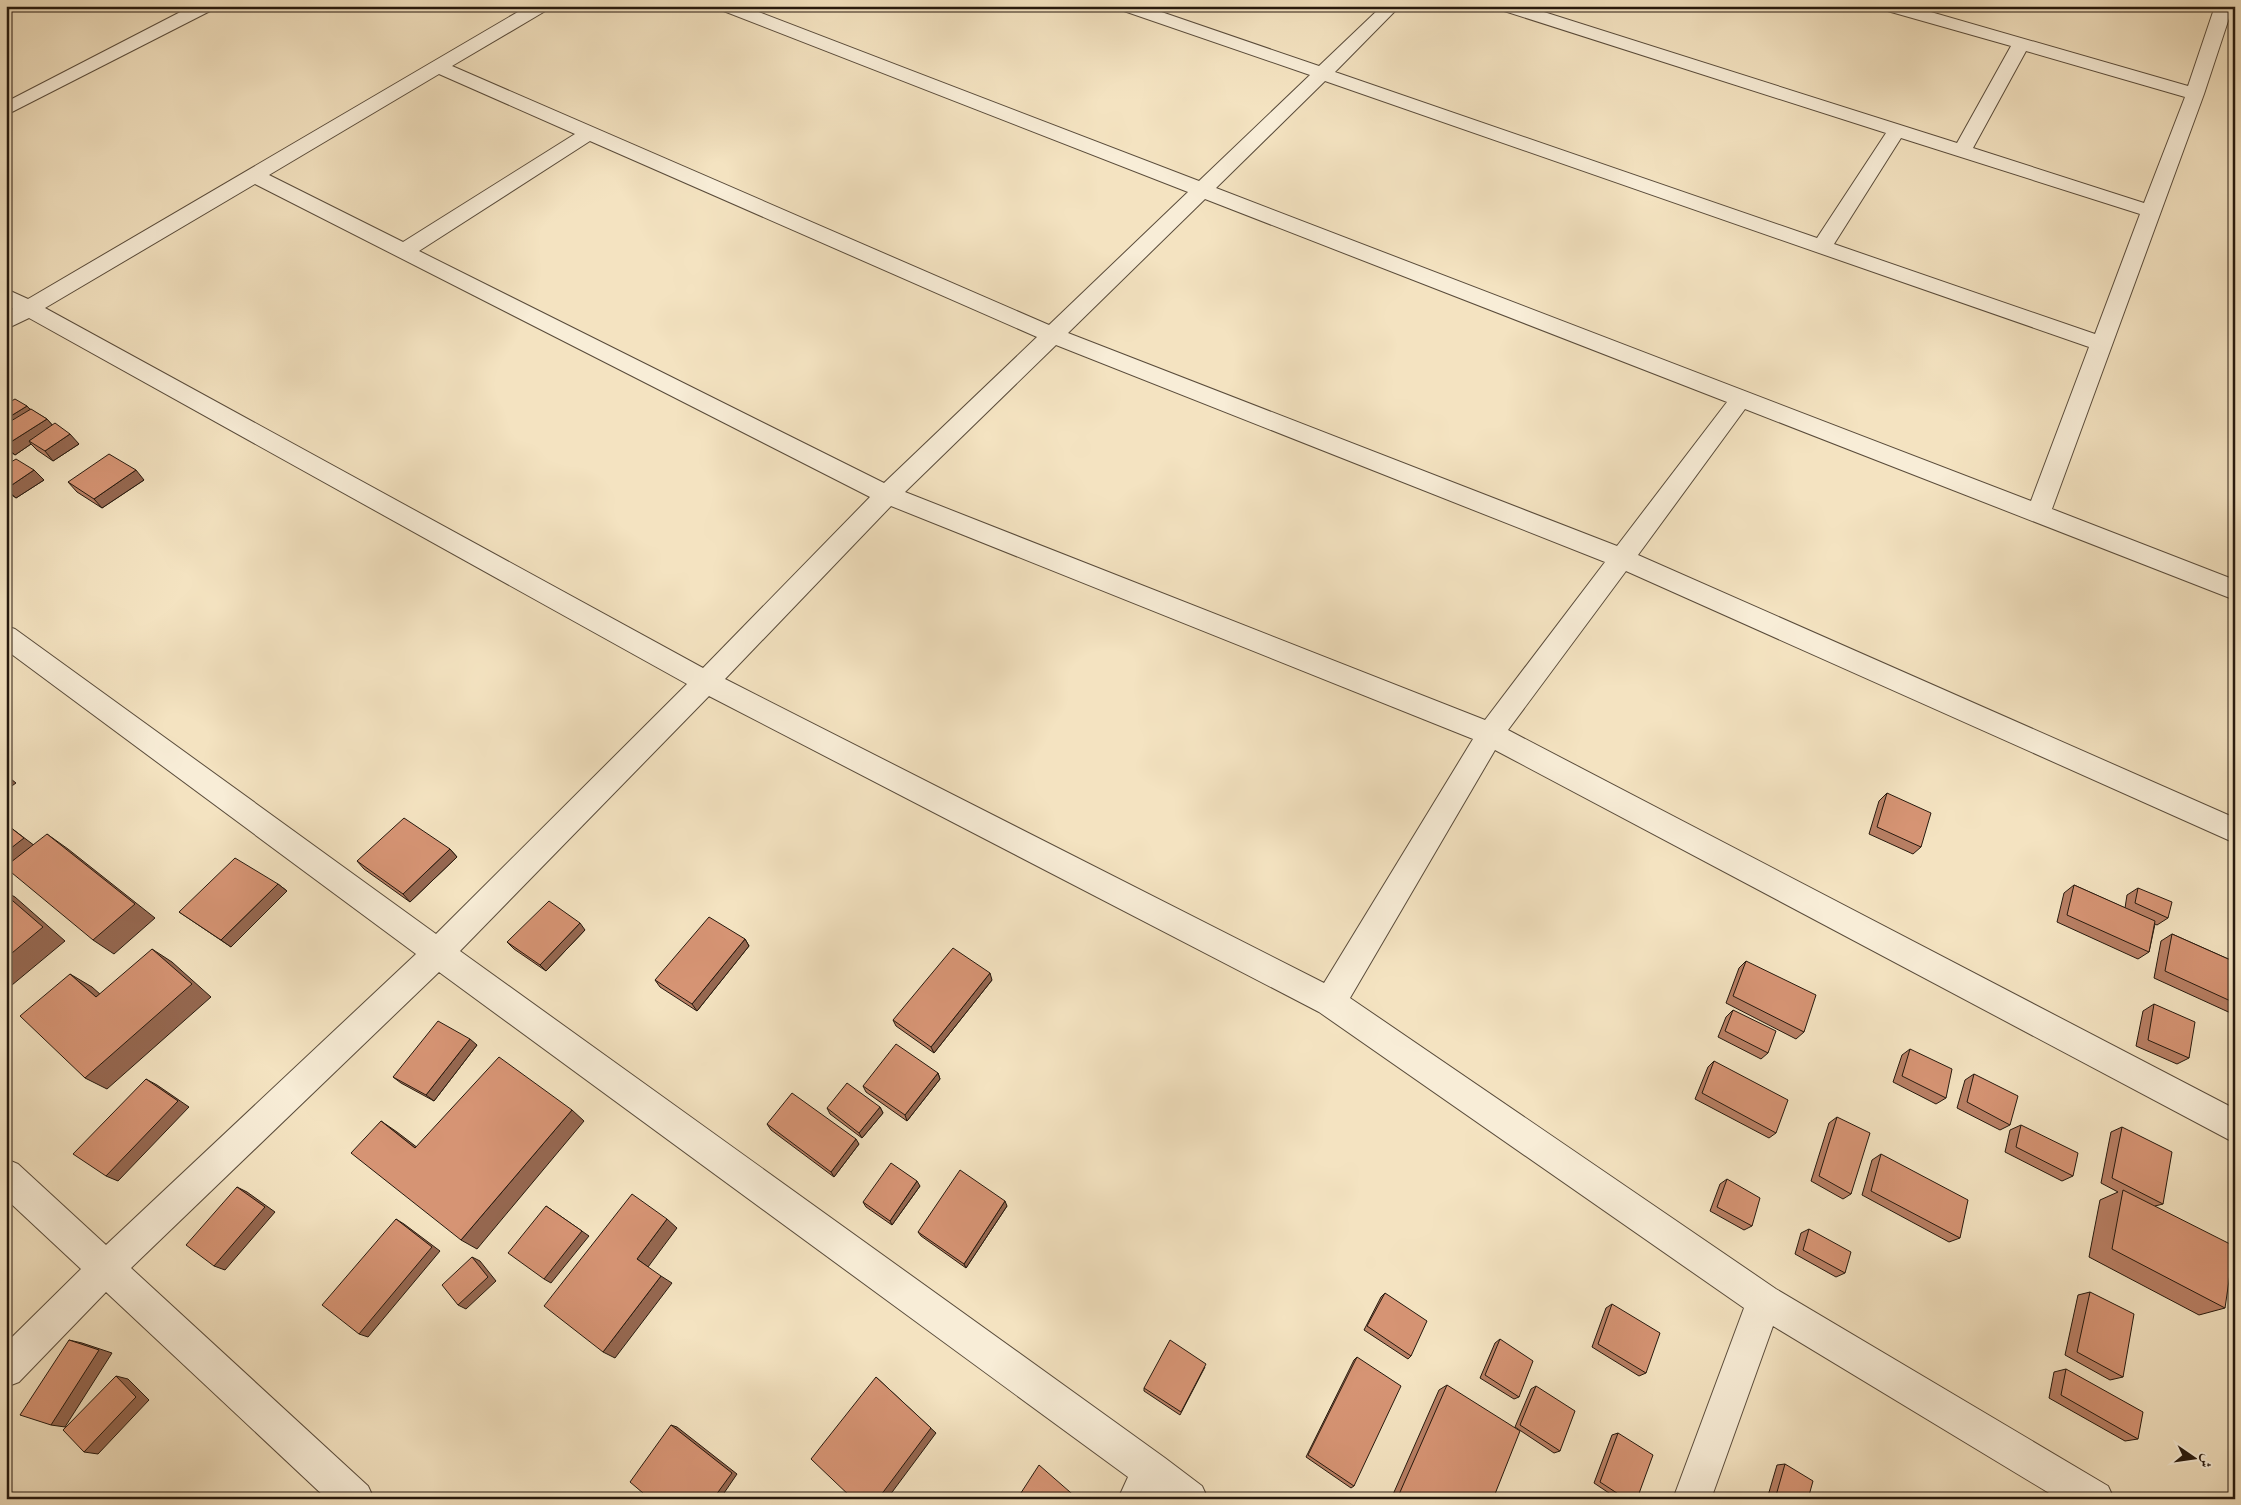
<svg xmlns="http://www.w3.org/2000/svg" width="2241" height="1505" font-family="Alegreya,Amiri,serif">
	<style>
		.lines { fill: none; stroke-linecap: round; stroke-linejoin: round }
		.street-casing { stroke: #5a4c3b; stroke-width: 2 }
		.street { fill: #f8edd7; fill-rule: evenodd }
		.wall { fill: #b87f64; stroke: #26190e }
		.shaded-wall { fill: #966851; stroke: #26190e }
		.building { fill: #d69474; stroke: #26190e }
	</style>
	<rect width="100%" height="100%" fill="#f4e3c1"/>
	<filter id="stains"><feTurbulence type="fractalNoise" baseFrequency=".004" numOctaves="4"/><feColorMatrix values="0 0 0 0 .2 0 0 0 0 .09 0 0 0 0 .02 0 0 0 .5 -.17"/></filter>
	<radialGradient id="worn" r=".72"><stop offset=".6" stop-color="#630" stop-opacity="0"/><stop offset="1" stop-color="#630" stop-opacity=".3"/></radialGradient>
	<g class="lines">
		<defs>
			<g id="street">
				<path d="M192,6H214L212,10L6,115V102Z"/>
				<path d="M528,6H549L547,10L452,66L1049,325L1188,192L721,10L719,6H743L1199,181L1310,75L1121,10L1119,6H1144L1319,66L1382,6H1400L1335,72L1817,238L1886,133L1501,10L1499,6H1525L1957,143L2011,46L1884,10L1882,6H1910L2188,86L2215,6H2233L2204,94L2052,509L2235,580V600L1745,409L1638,555L2235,818V843L1626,571L1508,730L2235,1109V1143L1495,750L1350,998L1776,1289L2108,1486L2114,1499H2059L1773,1326L1711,1499H1673L1744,1308L1319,1012L709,696L460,951L1165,1458L1202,1486L1208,1499H1118L1128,1477L439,972L131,1268L368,1486L374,1499H327L106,1292L19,1382L6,1387V1343L81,1269L6,1199V1159L18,1164L106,1245L416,954L6,650V626L15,629L436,934L687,684L29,318L6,329V312L13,309L6,305V289L28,299ZM2026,51L2185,97L2144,203L1973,148ZM439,74L575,134L403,242L269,175ZM1325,81L2089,347L2031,501L1216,188ZM1901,138L2140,214L2095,334L1834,244ZM590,141L1037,337L884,483L419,251ZM255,184L870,497L703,668L45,308ZM1205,199L1727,402L1617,546L1068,333ZM1056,345L1605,562L1485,720L905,492ZM891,506L1473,739L1324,983L725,679Z"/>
			</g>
		</defs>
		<use href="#street" class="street-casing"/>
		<use href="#street" class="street"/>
	</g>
	<g class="wall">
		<path d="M6,404L27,406L30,409L47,419L52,425L79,444L53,461L37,450L31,444L15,455L6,449Z"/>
		<path d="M6,465L44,480L16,498L6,491Z"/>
		<path d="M144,480L102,508L77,492L68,482Z"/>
		<path d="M1887,793L1921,847L1913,854L1869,834L1879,801Z"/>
		<path d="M450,849L457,857L410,902L364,869L357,861Z"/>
		<path d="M278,884L287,891L231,947L179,912Z"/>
		<path d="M2074,885L2125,908L2127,895L2138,888L2168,918L2157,925L2155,924L2149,952L2138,959L2057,922L2064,893Z"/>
		<path d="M585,930L546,971L514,949L507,942Z"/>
		<path d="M2172,934L2235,962V1015L2154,978L2161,941Z"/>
		<path d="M745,939L749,946L697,1011L660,987L655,980Z"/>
		<path d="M1746,961L1804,1032L1796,1039L1726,1003L1739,968Z"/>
		<path d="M992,980L934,1053L896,1026L893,1020Z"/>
		<path d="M2154,1004L2189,1058L2177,1064L2136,1046L2143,1011Z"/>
		<path d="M1733,1010L1768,1053L1761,1059L1718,1037L1726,1017Z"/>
		<path d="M477,1045L434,1101L401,1083L393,1077Z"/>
		<path d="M1910,1049L1946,1098L1936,1104L1893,1082L1902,1055Z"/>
		<path d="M1714,1061L1776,1133L1769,1138L1695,1099L1708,1067Z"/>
		<path d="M938,1073L940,1079L907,1121L866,1092L863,1086Z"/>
		<path d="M1974,1074L2010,1125L2000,1130L1957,1108L1965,1080Z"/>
		<path d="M880,1107L883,1113L862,1138L830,1114L827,1108Z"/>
		<path d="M1837,1117L1851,1194L1843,1199L1811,1181L1829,1123Z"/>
		<path d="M767,1124L859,1144L834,1177L771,1130Z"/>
		<path d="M2021,1125L2073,1176L2062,1181L2005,1152L2010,1130Z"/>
		<path d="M2122,1127L2163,1204L2155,1206L2225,1308L2199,1315L2089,1257L2100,1200L2118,1192L2101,1183L2111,1132Z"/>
		<path d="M1881,1154L1960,1238L1949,1242L1862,1195L1872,1160Z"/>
		<path d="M1727,1179L1752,1226L1744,1230L1710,1211L1720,1184Z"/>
		<path d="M920,1186L892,1225L866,1207L863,1202Z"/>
		<path d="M1007,1206L966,1268L921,1236L918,1232Z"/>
		<path d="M1809,1229L1845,1273L1836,1277L1795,1254L1801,1233Z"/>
		<path d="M2090,1292L2123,1377L2110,1380L2065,1355L2078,1295Z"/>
		<path d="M1385,1293L1411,1356L1408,1359L1364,1330L1381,1297Z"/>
		<path d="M1612,1304L1646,1373L1639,1376L1592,1347L1606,1308Z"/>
		<path d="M1500,1339L1519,1397L1514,1399L1480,1378L1495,1343Z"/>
		<path d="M1357,1357L1354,1486L1351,1488L1306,1457L1354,1360Z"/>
		<path d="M1205,1367L1180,1415L1144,1391V1388Z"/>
		<path d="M2066,1369L2138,1439L2125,1441L2049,1398L2054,1372Z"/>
		<path d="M1447,1385L1493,1499H1391L1439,1390Z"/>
		<path d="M1536,1386L1560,1451L1554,1453L1515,1427L1531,1389Z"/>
		<path d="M1618,1433L1637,1499H1618L1594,1483L1612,1435Z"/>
		<path d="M1785,1464L1808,1499H1767L1777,1465Z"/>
	</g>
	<g class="shaded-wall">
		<path d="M27,406L36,416L6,434V419Z"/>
		<path d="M47,419L55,428L29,441L31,444L15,455L6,446V445Z"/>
		<path d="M70,434L79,444L53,461L45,451Z"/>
		<path d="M34,470L44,480L16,498L6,489Z"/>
		<path d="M136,470L144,480L102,508L94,499Z"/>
		<path d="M6,775L16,783L6,790Z"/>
		<path d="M6,824L35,846L6,869Z"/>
		<path d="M47,834L68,849L155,918L114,954L93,940Z"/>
		<path d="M450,849L457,857L410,902L403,894Z"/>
		<path d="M278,884L287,891L231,947L221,940Z"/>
		<path d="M6,892L15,897L65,941L6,990Z"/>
		<path d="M580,923L585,930L546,971L540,965Z"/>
		<path d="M745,939L749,946L697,1011L692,1004Z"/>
		<path d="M152,949L172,962L211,997L107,1089L85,1078Z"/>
		<path d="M990,973L992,980L934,1053L931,1047Z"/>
		<path d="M70,974L92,987L118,1010L96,997Z"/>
		<path d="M470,1039L477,1045L434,1101L426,1095Z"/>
		<path d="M938,1073L940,1079L907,1121L905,1115Z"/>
		<path d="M146,1079L157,1085L189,1107L118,1181L106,1176Z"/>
		<path d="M880,1107L883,1113L862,1138L859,1133Z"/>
		<path d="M572,1110L584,1121L477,1249L461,1240Z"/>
		<path d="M381,1121L397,1132L431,1158L415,1148Z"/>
		<path d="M856,1139L859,1144L834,1177L831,1172Z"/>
		<path d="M917,1181L920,1186L892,1225L890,1221Z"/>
		<path d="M237,1187L247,1192L275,1212L225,1270L214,1266Z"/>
		<path d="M1005,1201L1007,1206L966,1268L964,1264Z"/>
		<path d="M546,1206L589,1236L551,1283L544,1279Z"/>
		<path d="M396,1219L404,1224L440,1251L368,1337L359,1334Z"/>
		<path d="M667,1219L677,1228L648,1267L637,1259Z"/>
		<path d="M472,1257L480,1261L496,1281L466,1309L458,1305Z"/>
		<path d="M661,1276L672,1283L615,1358L603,1352Z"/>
		<path d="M69,1340L82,1343L112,1353L65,1427L51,1425Z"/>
		<path d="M116,1376L128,1379L149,1400L98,1454L84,1452Z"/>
		<path d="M876,1377L936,1433L887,1499H878Z"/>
		<path d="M671,1425L677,1427L737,1474L720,1499H713Z"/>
		<path d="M545,1496L553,1497L555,1499H549Z"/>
	</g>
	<g class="building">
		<path d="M15,399L27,406L6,419V404Z"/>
		<path d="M31,409L47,419L6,445V424Z"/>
		<path d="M55,423L70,434L45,451L29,441Z"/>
		<path d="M109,454L136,470L94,499L68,482Z"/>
		<path d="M16,459L34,470L6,489V465Z"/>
		<path d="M1887,793L1931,813L1921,847L1877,827Z"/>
		<path d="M404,818L450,849L403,894L357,861Z"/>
		<path d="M6,824L24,838L6,852Z"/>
		<path d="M47,834L135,904L93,940L6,868V866Z"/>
		<path d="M235,858L278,884L221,940L179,912Z"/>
		<path d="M2074,885L2155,921L2149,952L2067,915Z"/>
		<path d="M2138,888L2172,902L2168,918L2135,903Z"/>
		<path d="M6,895L43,927L6,958Z"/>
		<path d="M549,901L580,923L540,965L507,942Z"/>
		<path d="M709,917L745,939L692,1004L655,980Z"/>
		<path d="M2172,934L2235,962V1003L2165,971Z"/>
		<path d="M953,948L990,973L931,1047L893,1020Z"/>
		<path d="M152,949L192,984L85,1078L20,1016L70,974L96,997Z"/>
		<path d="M1746,961L1816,995L1804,1032L1733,996Z"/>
		<path d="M2154,1004L2195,1022L2189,1058L2148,1040Z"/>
		<path d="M1733,1010L1776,1031L1768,1053L1725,1031Z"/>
		<path d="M438,1021L470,1039L426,1095L393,1077Z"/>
		<path d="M896,1044L938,1073L905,1115L863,1086Z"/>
		<path d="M1910,1049L1952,1069L1946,1098L1902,1076Z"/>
		<path d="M499,1057L572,1110L461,1240L351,1153L381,1121L415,1148Z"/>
		<path d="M1714,1061L1788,1100L1776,1133L1702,1093Z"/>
		<path d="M1974,1074L2018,1096L2010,1125L1967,1102Z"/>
		<path d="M146,1079L178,1101L106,1176L73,1154Z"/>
		<path d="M847,1083L880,1107L859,1133L827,1108Z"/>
		<path d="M792,1093L856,1139L831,1172L767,1124Z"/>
		<path d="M1837,1117L1870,1133L1851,1194L1819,1176Z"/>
		<path d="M2021,1125L2078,1153L2073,1176L2016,1147Z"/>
		<path d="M2122,1127L2172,1152L2163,1204L2112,1178Z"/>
		<path d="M1881,1154L1968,1200L1960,1238L1871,1191Z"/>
		<path d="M891,1163L917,1181L890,1221L863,1202Z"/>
		<path d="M960,1170L1005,1201L964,1264L918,1232Z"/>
		<path d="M1727,1179L1760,1198L1752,1226L1717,1207Z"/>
		<path d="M237,1187L265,1207L214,1266L186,1245Z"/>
		<path d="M2123,1190L2234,1246L2225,1308L2112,1249Z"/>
		<path d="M632,1194L667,1219L637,1259L661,1276L603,1352L544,1306Z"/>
		<path d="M546,1206L582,1231L544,1279L508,1253Z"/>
		<path d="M396,1219L432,1247L359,1334L322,1305Z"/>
		<path d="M1809,1229L1851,1252L1845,1273L1803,1250Z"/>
		<path d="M472,1257L488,1277L458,1305L442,1285Z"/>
		<path d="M2090,1292L2134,1314L2123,1377L2077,1352Z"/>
		<path d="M1385,1293L1427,1321L1411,1356L1367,1326Z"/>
		<path d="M1612,1304L1660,1333L1646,1373L1598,1344Z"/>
		<path d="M1500,1339L1533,1361L1519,1397L1485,1375Z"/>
		<path d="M69,1340L99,1350L51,1425L20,1415Z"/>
		<path d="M1170,1340L1206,1364L1181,1412L1144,1388Z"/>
		<path d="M1357,1357L1401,1386L1354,1486L1308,1455Z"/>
		<path d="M2066,1369L2143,1412L2138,1439L2061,1395Z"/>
		<path d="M116,1376L136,1397L84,1452L63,1430Z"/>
		<path d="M876,1377L931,1428L878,1499H853L811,1459Z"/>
		<path d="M1447,1385L1520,1431L1493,1499H1397Z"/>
		<path d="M1536,1386L1575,1411L1560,1451L1520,1425Z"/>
		<path d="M671,1425L732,1473L713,1499H650L630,1482Z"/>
		<path d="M1618,1433L1653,1455L1637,1499H1626L1600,1482Z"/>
		<path d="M1785,1464L1813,1481L1808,1499H1775Z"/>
		<path d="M1039,1465L1078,1499H1017Z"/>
		<path d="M545,1496L549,1499H543Z"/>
	</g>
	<rect width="2241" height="1505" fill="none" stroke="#f4e3c1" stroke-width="25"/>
	<rect x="8" y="8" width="2226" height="1490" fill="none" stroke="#26190e" stroke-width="2.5"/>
	<rect x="12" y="12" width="2216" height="1480" fill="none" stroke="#26190e"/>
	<g transform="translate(2194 1458) rotate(103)" stroke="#f8edd7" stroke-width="4" paint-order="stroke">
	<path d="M0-4L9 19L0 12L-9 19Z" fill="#26190e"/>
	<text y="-8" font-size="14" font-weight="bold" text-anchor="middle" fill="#26190e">ش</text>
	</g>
	<rect width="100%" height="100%" filter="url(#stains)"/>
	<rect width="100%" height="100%" fill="url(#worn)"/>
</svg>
